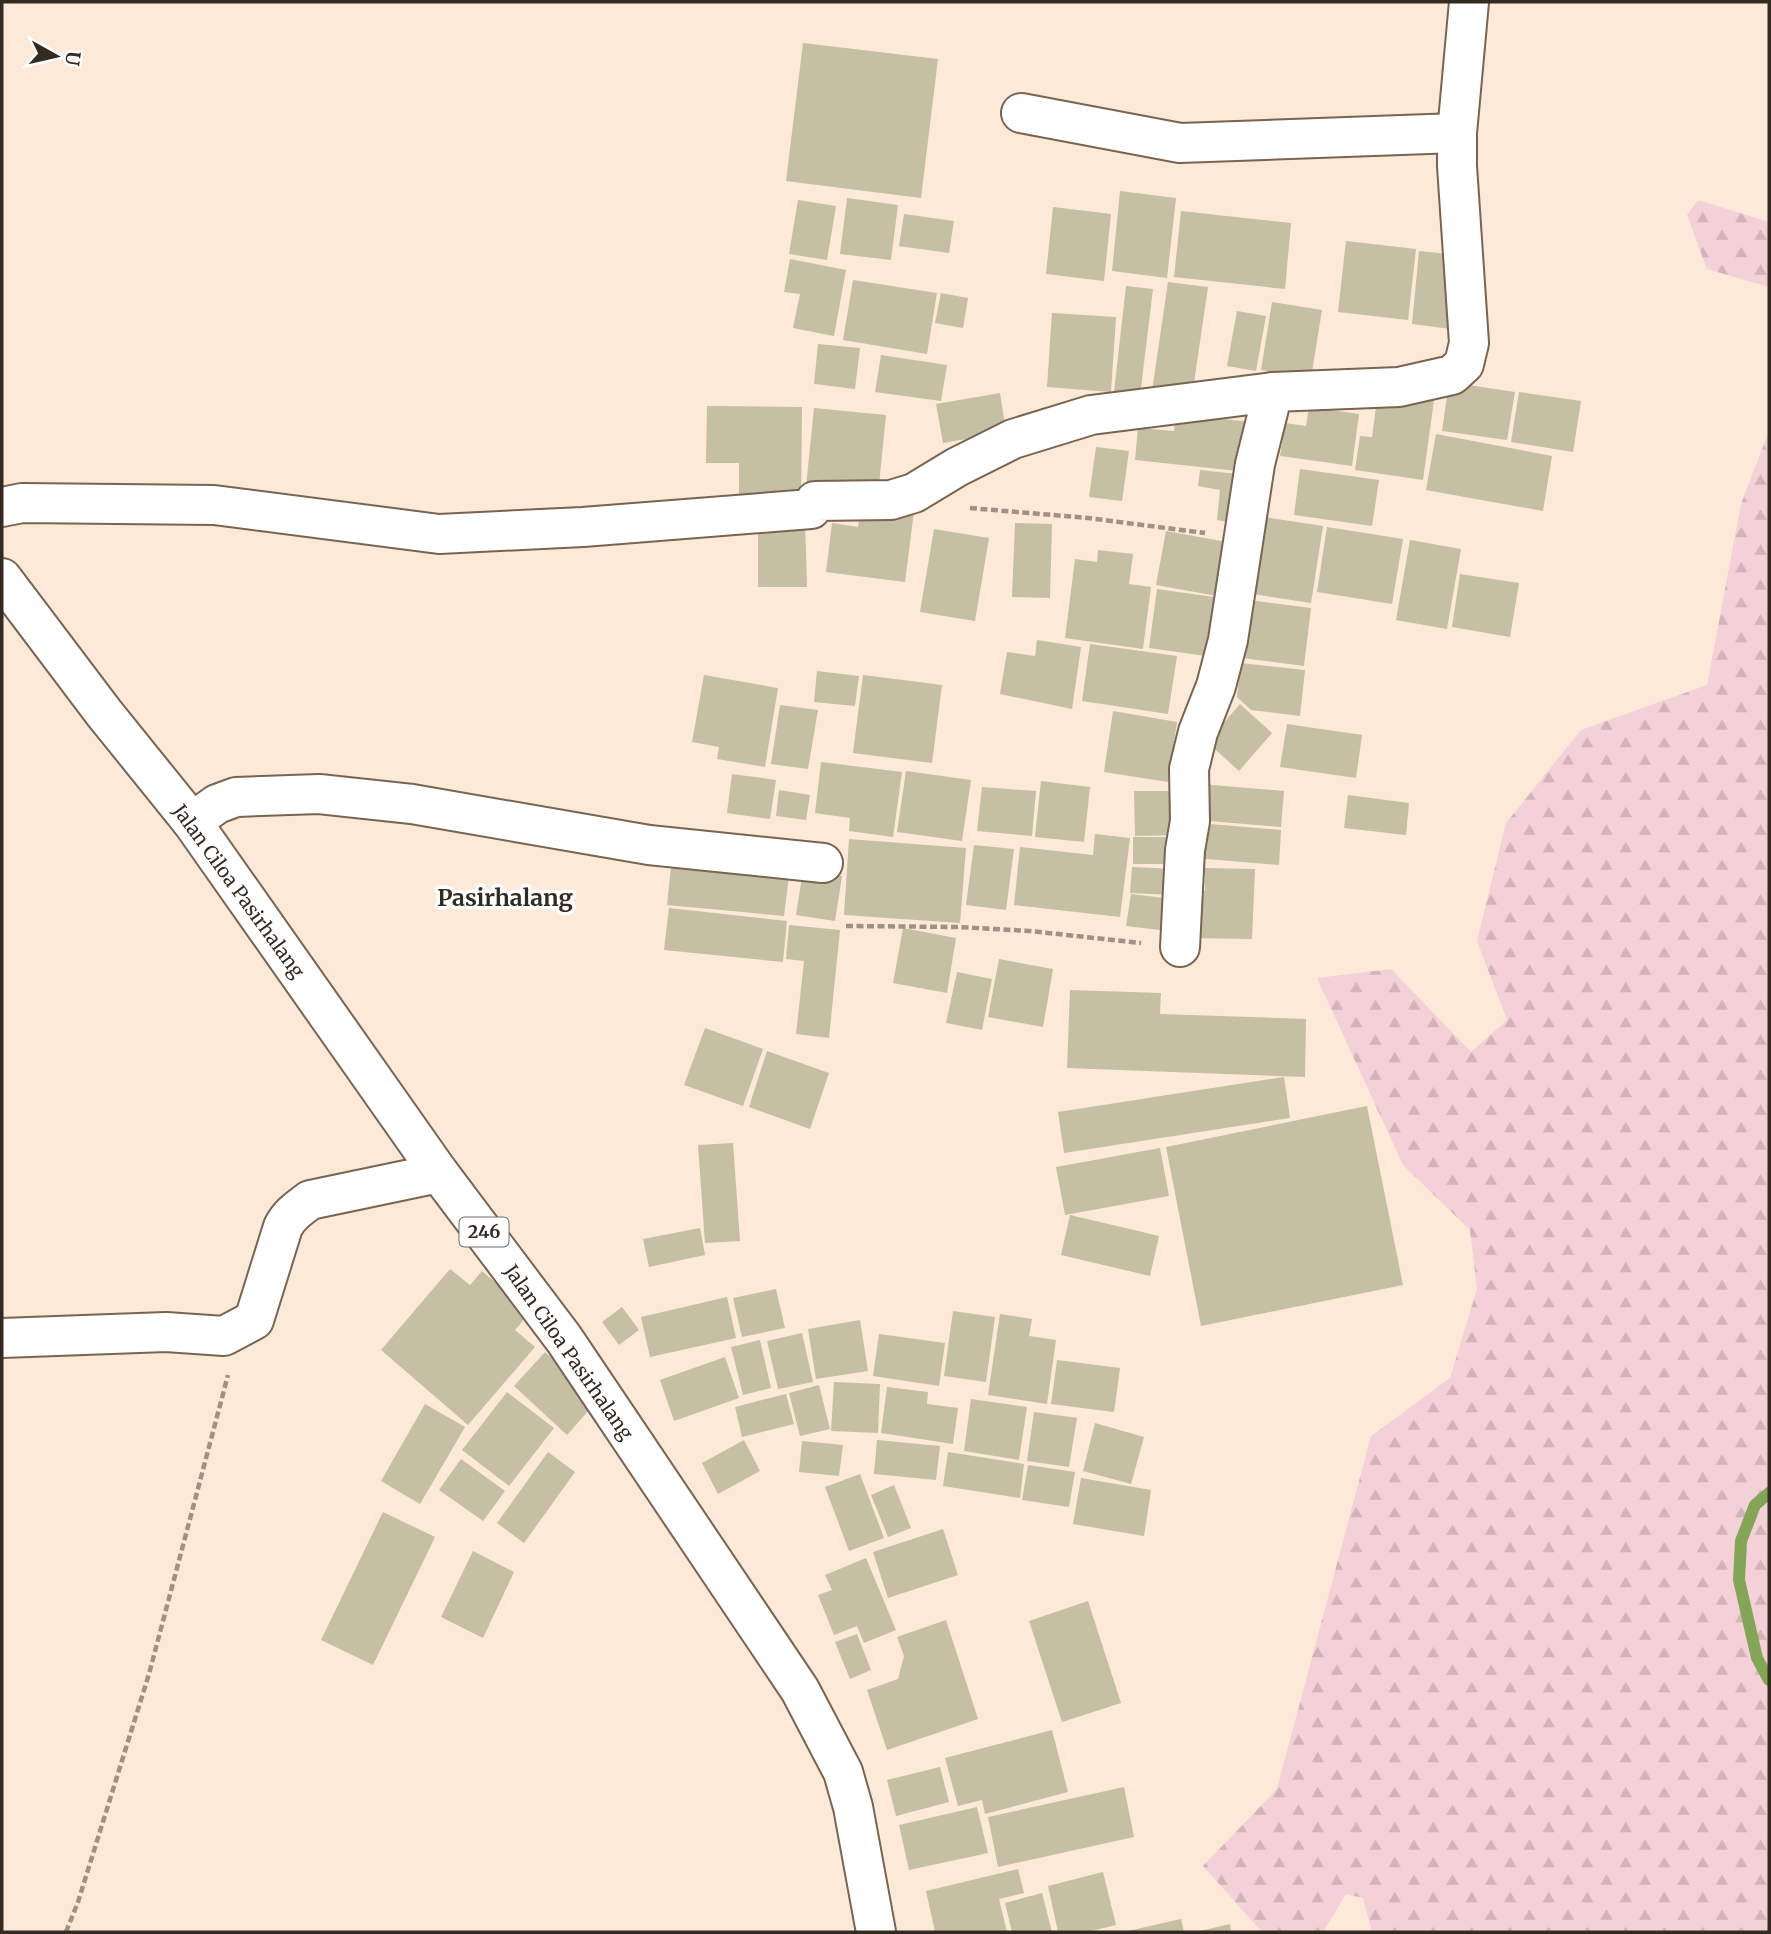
<svg xmlns="http://www.w3.org/2000/svg" width="1771" height="1934" font-family="Merriweather,serif">
	<style>
		.forest { fill: url(#forest-firs) }
		.lines { fill: none; stroke-linecap: round; stroke-linejoin: round }
		.stream { stroke: #83a656; stroke-width: 12 }
		.building { fill: #c5bfa3 }
		.minor-casing { stroke: #796451; stroke-width: 42 }
		.major-casing { stroke: #796451; stroke-width: 42 }
		.path { stroke: #9f9184; stroke-width: 4.5; stroke-dasharray: 7 3.5; stroke-linecap: butt }
		.minor { stroke: #fff; stroke-width: 38 }
		.major { stroke: #fff; stroke-width: 38 }
		.labels { text-anchor: middle; stroke-width: 7; stroke-linejoin: round; paint-order: stroke }
		.shield { fill: #fff; stroke: #706a64; stroke-width: 2 }
		.shield-label { font-size: 18px; font-weight: bold; fill: #332a22 }
		.street-label { font-size: 19px; fill: #332a22; stroke: #fff }
		.quarter-label { font-size: 23px; font-weight: bold; fill: #332a22; stroke: #fff }
	</style>
	<defs>
		<pattern id="forest-firs" width="22" height="20" patternUnits="userSpaceOnUse" patternTransform="scale(1.75)"><rect width="22" height="20" fill="#f4d0d9"/><path d="M5 1l3.5 6h-7zM16 11l3.5 6h-7z" fill="#d2b3ba"/></pattern>
	</defs>
	<rect width="100%" height="100%" fill="#fce9d8"/>
	<g class="forest">
		<path d="M1698,200L1769,222V287L1707,269L1687,215Z"/>
		<path d="M1769,431V1932H1372L1363,1898L1346,1894L1323,1932H1262L1203,1866L1277,1789L1371,1436L1450,1378L1477,1289L1470,1230L1403,1165L1317,978L1391,969L1471,1052L1507,1020L1477,941L1506,823L1581,730L1707,685L1741,504Z"/>
	</g>
	<g class="lines">
		<path class="stream" d="M1769,1493L1755,1505L1741,1541L1739,1580L1757,1658L1769,1680"/>
	</g>
	<g class="building">
		<path d="M803,43L938,59L921,198L786,181Z"/>
		<path d="M1120,191L1176,198L1167,278L1112,271Z"/>
		<path d="M847,198L898,205L891,260L840,254Z"/>
		<path d="M798,200L836,206L827,260L789,254Z"/>
		<path d="M1053,207L1111,214L1104,281L1046,274Z"/>
		<path d="M1181,211L1291,223L1285,289L1174,277Z"/>
		<path d="M904,214L954,221L949,253L899,246Z"/>
		<path d="M1346,241L1416,249L1408,320L1338,312Z"/>
		<path d="M1419,251L1459,255L1451,329L1412,324Z"/>
		<path d="M790,259L846,270L834,336L793,328L800,294L784,292Z"/>
		<path d="M853,280L937,293L927,354L843,340Z"/>
		<path d="M1168,282L1208,287L1192,396L1152,391Z"/>
		<path d="M1126,286L1153,289L1139,404L1113,401Z"/>
		<path d="M941,293L968,298L963,328L935,323Z"/>
		<path d="M1272,302L1322,310L1311,378L1261,370Z"/>
		<path d="M1237,311L1266,316L1256,371L1227,366Z"/>
		<path d="M1052,313L1116,317L1111,392L1047,387Z"/>
		<path d="M818,344L860,348L855,389L814,384Z"/>
		<path d="M881,355L947,365L941,401L875,392Z"/>
		<path d="M1449,382L1515,392L1507,440L1442,431Z"/>
		<path d="M1378,392L1434,400L1423,480L1355,470L1360,436L1372,437Z"/>
		<path d="M1519,392L1581,401L1573,452L1511,442Z"/>
		<path d="M1000,393L1006,432L943,443L936,404Z"/>
		<path d="M707,406L802,407L801,506L739,505V463H706Z"/>
		<path d="M1309,407L1359,414L1352,466L1280,456L1285,423L1306,426Z"/>
		<path d="M814,408L886,415L878,495L806,487Z"/>
		<path d="M1175,414L1252,422L1247,472L1135,460L1138,428L1174,431Z"/>
		<path d="M1436,434L1552,456L1543,511L1426,490Z"/>
		<path d="M1096,447L1129,451L1122,501L1089,497Z"/>
		<path d="M1300,469L1379,480L1372,526L1294,515Z"/>
		<path d="M1200,470L1247,475L1241,524L1217,520L1220,490L1198,486Z"/>
		<path d="M861,504L914,511L905,582L826,572L832,523L858,527Z"/>
		<path d="M1264,517L1323,526L1311,603L1253,594Z"/>
		<path d="M805,521L807,587H758V522Z"/>
		<path d="M1015,523L1052,524L1050,598L1012,597Z"/>
		<path d="M1327,527L1403,539L1392,604L1317,592Z"/>
		<path d="M934,529L989,538L975,621L920,612Z"/>
		<path d="M1166,531L1238,544L1228,598L1156,585Z"/>
		<path d="M1410,540L1461,549L1447,629L1396,620Z"/>
		<path d="M1098,550L1133,554L1129,584L1151,587L1143,649L1065,638L1075,559L1097,562Z"/>
		<path d="M1460,574L1519,583L1510,637L1452,627Z"/>
		<path d="M1157,589L1221,598L1213,657L1149,648Z"/>
		<path d="M1248,600L1311,608L1304,666L1242,658Z"/>
		<path d="M1037,640L1081,647L1072,709L1000,694L1007,652L1035,656Z"/>
		<path d="M1090,644L1177,656L1168,714L1082,701Z"/>
		<path d="M1241,663L1305,670L1300,716L1251,710L1237,697Z"/>
		<path d="M817,671L859,676L855,706L814,702Z"/>
		<path d="M704,675L778,688L765,767L717,759L719,747L692,742Z"/>
		<path d="M863,675L942,685L932,763L853,753Z"/>
		<path d="M1240,704L1272,733L1239,771L1207,742Z"/>
		<path d="M780,705L818,710L808,769L771,764Z"/>
		<path d="M1113,711L1177,722L1168,782L1104,772Z"/>
		<path d="M1287,724L1362,735L1356,778L1280,767Z"/>
		<path d="M821,762L902,772L893,837L849,831L850,818L815,813Z"/>
		<path d="M906,771L971,780L962,841L897,832Z"/>
		<path d="M732,774L776,780L770,819L727,813Z"/>
		<path d="M1041,781L1090,787L1084,842L1035,837Z"/>
		<path d="M1200,784L1284,791L1281,827L1197,820Z"/>
		<path d="M982,787L1036,791L1032,836L977,831Z"/>
		<path d="M779,790L810,795L806,820L776,816Z"/>
		<path d="M1134,791H1178L1179,835L1135,836Z"/>
		<path d="M1348,795L1409,803L1406,835L1344,828Z"/>
		<path d="M1198,823L1281,830L1279,865L1195,858Z"/>
		<path d="M1095,834L1130,838L1120,917L1014,905L1020,847L1093,855Z"/>
		<rect x="1133" y="837" width="44" height="27"/>
		<path d="M849,839L966,848L960,923L844,915Z"/>
		<path d="M974,845L1014,849L1006,910L966,905Z"/>
		<path d="M672,857L790,868L784,916L667,905Z"/>
		<path d="M1132,867L1175,869L1173,895L1130,893Z"/>
		<path d="M1205,868L1255,869L1252,939L1190,938L1192,891H1205Z"/>
		<path d="M803,870L842,876L835,921L796,915Z"/>
		<path d="M1131,894L1173,899L1168,931L1126,926Z"/>
		<path d="M669,908L787,921L783,962L664,950Z"/>
		<path d="M789,925L840,930L829,1038L796,1034L804,961L786,959Z"/>
		<path d="M903,928L956,938L947,993L893,983Z"/>
		<path d="M999,959L1053,969L1043,1027L988,1017Z"/>
		<path d="M957,972L992,979L982,1030L946,1023Z"/>
		<path d="M1070,990L1161,993L1160,1014L1306,1019L1305,1077L1067,1068Z"/>
		<path d="M705,1028L763,1049L743,1106L684,1085Z"/>
		<path d="M767,1051L829,1073L810,1129L749,1107Z"/>
		<path d="M1284,1077L1290,1118L1064,1153L1058,1112Z"/>
		<path d="M1367,1106L1403,1285L1201,1326L1166,1147Z"/>
		<path d="M733,1143L740,1241L705,1243L698,1145Z"/>
		<path d="M1160,1148L1169,1196L1065,1215L1056,1167Z"/>
		<path d="M1070,1215L1159,1236L1150,1276L1061,1255Z"/>
		<path d="M700,1228L705,1255L649,1267L643,1239Z"/>
		<path d="M450,1269L470,1285L482,1271L530,1312L515,1330L535,1347L468,1425L381,1350Z"/>
		<path d="M776,1289L785,1328L742,1337L733,1298Z"/>
		<path d="M727,1297L736,1338L650,1357L641,1317Z"/>
		<path d="M622,1307L639,1330L619,1345L602,1322Z"/>
		<path d="M953,1311L995,1317L986,1382L944,1376Z"/>
		<path d="M1000,1314L1032,1319L1029,1336L1056,1340L1047,1404L988,1395Z"/>
		<path d="M860,1320L868,1371L816,1379L808,1329Z"/>
		<path d="M802,1333L813,1382L778,1389L767,1341Z"/>
		<path d="M879,1334L945,1343L939,1386L873,1376Z"/>
		<path d="M760,1340L771,1388L743,1395L731,1347Z"/>
		<path d="M545,1352L598,1400L567,1435L514,1386Z"/>
		<path d="M725,1357L739,1398L674,1421L660,1380Z"/>
		<path d="M1057,1360L1120,1368L1114,1412L1051,1404Z"/>
		<path d="M834,1382L880,1384L878,1433L831,1431Z"/>
		<path d="M819,1385L830,1429L800,1436L789,1393Z"/>
		<path d="M887,1387L928,1392L927,1404L958,1408L953,1444L881,1433Z"/>
		<path d="M507,1392L554,1428L509,1486L462,1450Z"/>
		<path d="M786,1394L794,1424L742,1437L735,1407Z"/>
		<path d="M971,1399L1027,1407L1019,1460L964,1451Z"/>
		<path d="M425,1404L465,1427L420,1504L381,1481Z"/>
		<path d="M1034,1412L1077,1418L1069,1467L1027,1461Z"/>
		<path d="M1095,1423L1144,1437L1131,1484L1083,1471Z"/>
		<path d="M744,1440L760,1471L718,1494L702,1463Z"/>
		<path d="M877,1440L940,1446L936,1480L874,1474Z"/>
		<path d="M802,1441L843,1445L839,1476L799,1472Z"/>
		<path d="M548,1452L575,1472L524,1543L497,1523Z"/>
		<path d="M948,1452L1024,1464L1020,1498L943,1486Z"/>
		<path d="M461,1459L505,1491L483,1521L439,1490Z"/>
		<path d="M1028,1465L1075,1472L1069,1507L1022,1500Z"/>
		<path d="M860,1474L884,1538L849,1551L825,1487Z"/>
		<path d="M1081,1478L1151,1490L1144,1536L1073,1524Z"/>
		<path d="M894,1485L911,1528L888,1537L871,1495Z"/>
		<path d="M383,1512L435,1537L373,1665L321,1640Z"/>
		<path d="M943,1529L958,1575L888,1598L873,1552Z"/>
		<path d="M473,1551L514,1572L483,1638L441,1617Z"/>
		<path d="M866,1558L896,1630L864,1643L857,1626L834,1635L818,1595L832,1590L825,1575Z"/>
		<path d="M1088,1601L1121,1703L1062,1722L1029,1621Z"/>
		<path d="M946,1620L978,1719L887,1750L867,1690L898,1679L904,1656L897,1637Z"/>
		<path d="M857,1634L871,1670L850,1679L835,1642Z"/>
		<path d="M1052,1730L1068,1792L985,1814L982,1800L958,1806L945,1758Z"/>
		<path d="M940,1767L949,1802L896,1816L887,1780Z"/>
		<path d="M1124,1787L1134,1837L998,1867L988,1817Z"/>
		<path d="M977,1807L988,1853L909,1870L899,1825Z"/>
		<path d="M1018,1869L1024,1893L999,1899L1007,1932H935L926,1891Z"/>
		<path d="M1103,1872L1116,1925L1087,1932H1058L1048,1886Z"/>
		<path d="M1042,1893L1052,1932H1012L1005,1903Z"/>
		<path d="M1181,1919L1184,1932H1129L1128,1931Z"/>
		<path d="M1230,1924L1231,1932H1200V1931Z"/>
	</g>
	<g class="lines">
		<defs>
			<g id="minor">
				<path d="M1021,113L1180,143L1457,133"/>
				<path d="M2,507L22,503L214,505L439,534L583,527L811,509L815,501L891,500L914,493L957,467L1013,439L1091,415L1273,392"/>
				<path d="M192,822L217,804L236,797L319,794L412,804L649,845L823,863"/>
				<path d="M1180,947L1185,850L1190,821L1189,769L1198,732L1216,686L1228,640L1255,464L1273,392L1399,387L1452,375L1464,364L1469,343L1457,166V133L1469,2"/>
				<path d="M2,1338L166,1332L224,1336L254,1320L283,1227C289,1215 298,1209 310,1200L439,1173"/>
			</g>
			<path id="major" d="M2,578L104,713L192,822L439,1173L564,1339L800,1690L843,1772L853,1807L876,1932"/>
		</defs>
		<use href="#minor" class="minor-casing"/>
		<use href="#major" class="major-casing"/>
		<g class="path">
			<path d="M970,508L1088,518L1205,533"/>
			<path d="M846,926L959,927L1030,931L1141,943"/>
			<path d="M66,1932L78,1902L149,1674L228,1375"/>
		</g>
		<use href="#minor" class="minor"/>
		<use href="#major" class="major"/>
	</g>
	<g class="labels">
		<rect class="shield" x="459.5" y="1217.5" width="49" height="29" rx="5"/>
		<g class="shield-label">
			<text x="484" y="1238">246</text>
		</g>
		<g class="street-label">
			<text transform="translate(239 891) rotate(54)" y="7">Jalan Ciloa Pasirhalang</text>
			<text transform="translate(569 1352) rotate(55)" y="7">Jalan Ciloa Pasirhalang</text>
		</g>
		<g class="quarter-label">
			<text x="505" y="906">Pasirhalang</text>
		</g>
	</g>
	<rect width="1771" height="1934" fill="none" stroke="#332a22" stroke-width="7"/>
	<g transform="translate(56 56) rotate(98)" stroke="#ffffff" stroke-width="5" paint-order="stroke">
	<path d="M0-5L12 26L0 18L-12 26Z" fill="#332a22"/>
	<text y="-10" font-size="19" font-weight="bold" text-anchor="middle" fill="#332a22">U</text>
	</g>
</svg>
